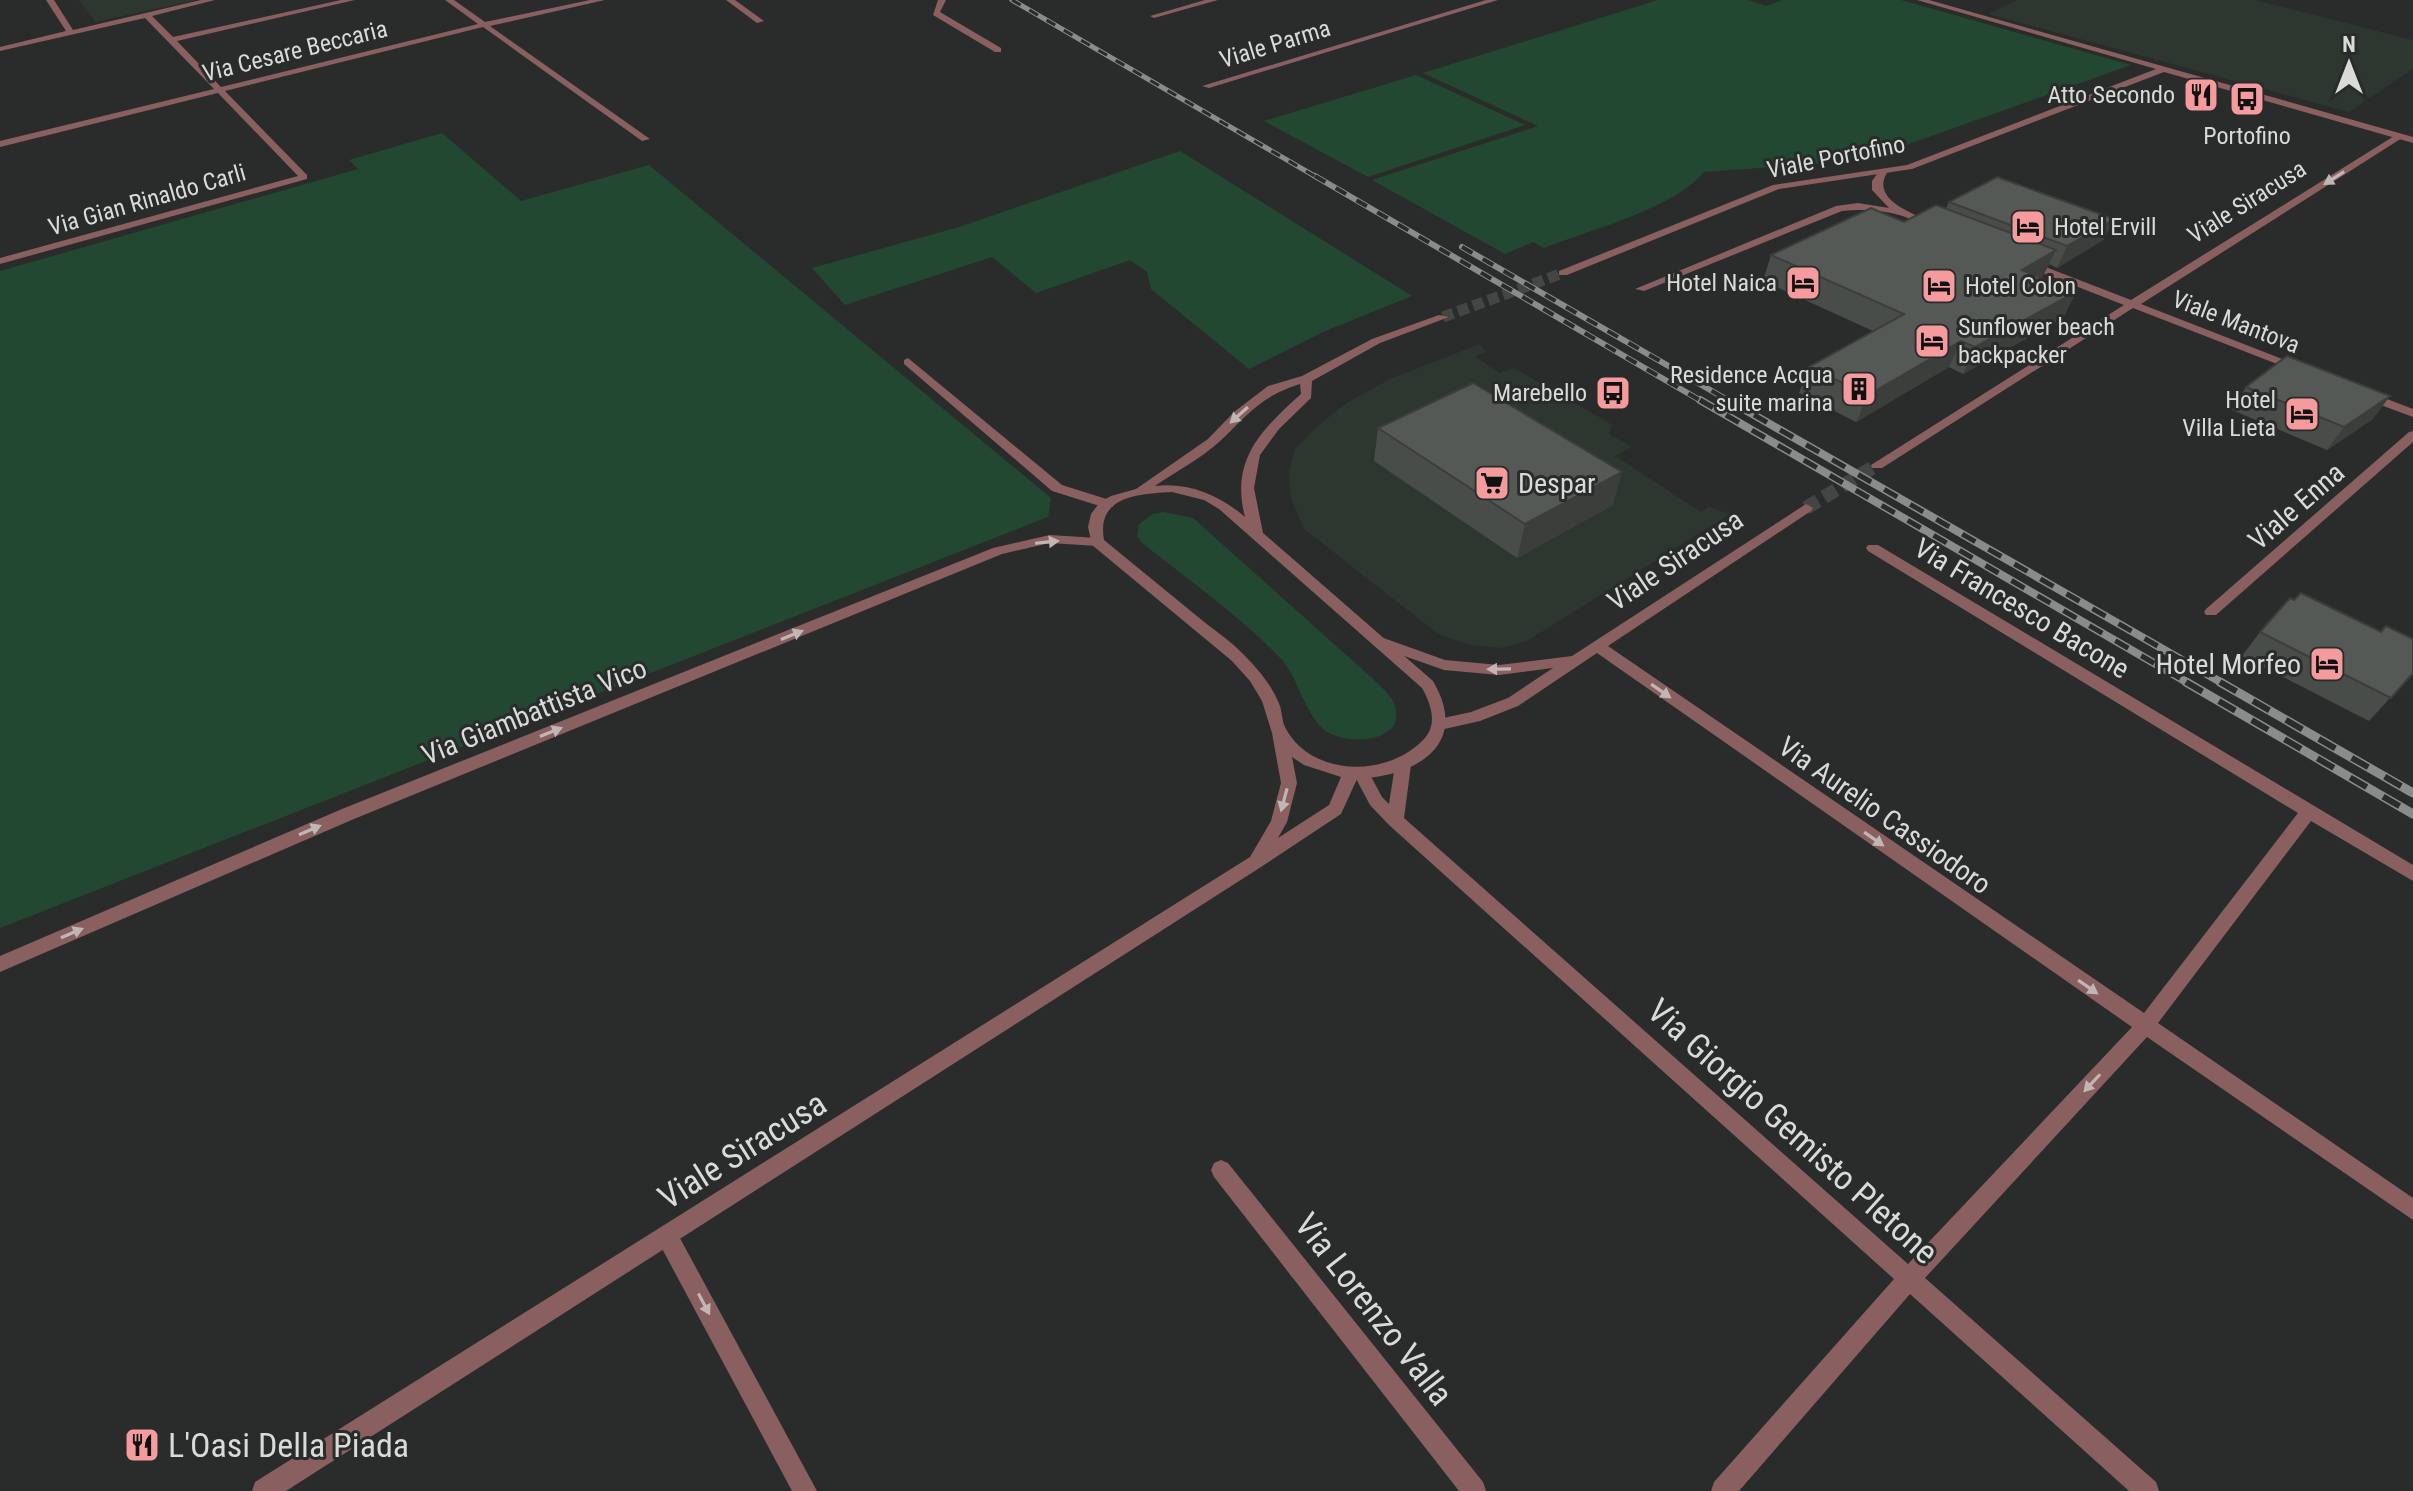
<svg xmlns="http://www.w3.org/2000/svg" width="2413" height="1491" font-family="'Roboto Condensed',sans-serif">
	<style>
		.built { fill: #2e3630 }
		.green { fill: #234831 }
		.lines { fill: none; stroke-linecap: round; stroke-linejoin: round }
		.minor-tunnel { stroke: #434644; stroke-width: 14; stroke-dasharray: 14 7; stroke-linecap: butt }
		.tertiary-tunnel { stroke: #434644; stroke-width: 11; stroke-dasharray: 11 5; stroke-linecap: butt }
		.minor { fill: #895f60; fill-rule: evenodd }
		.tertiary { fill: #895f60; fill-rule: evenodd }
		.rail-far3-casing { stroke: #898c8a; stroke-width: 5 }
		.rail-far2-casing { stroke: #898c8a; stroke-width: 6 }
		.rail-far1-casing { stroke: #898c8a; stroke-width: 8 }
		.rail-casing { stroke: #898c8a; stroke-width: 9 }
		.rail-far3 { stroke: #292c2a; stroke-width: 3; stroke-dasharray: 10; stroke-linecap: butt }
		.rail-far2 { stroke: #292c2a; stroke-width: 4; stroke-dasharray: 12; stroke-linecap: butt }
		.rail-far1 { stroke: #292c2a; stroke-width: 5; stroke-dasharray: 15; stroke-linecap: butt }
		.rail { stroke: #292c2a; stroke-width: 6; stroke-dasharray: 19; stroke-linecap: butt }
		.wall { fill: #494d4a }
		.shaded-wall { fill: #3c3e3c }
		.building { fill: #555956; stroke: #3c3e3c; stroke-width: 2 }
		.oneway { fill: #c1b6b5 }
		.labels { text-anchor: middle; stroke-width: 6; stroke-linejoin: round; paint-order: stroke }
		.far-street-label { font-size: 24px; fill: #d9dbd9; stroke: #292c2a }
		.far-poi-label { font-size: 24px; fill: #d9dbd9; stroke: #292c2a; text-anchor: end }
		.poi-label { font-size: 28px; fill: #d9dbd9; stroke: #292c2a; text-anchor: start }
		.street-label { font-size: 28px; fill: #d9dbd9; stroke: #292c2a }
		.near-street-label { font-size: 34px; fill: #d9dbd9; stroke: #292c2a }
		.near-poi-label { font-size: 34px; fill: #d9dbd9; stroke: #292c2a; text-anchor: start }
	</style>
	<rect width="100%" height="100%" fill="#292c2a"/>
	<g class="built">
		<path d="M79,0H197L95,22Z"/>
		<path d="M2017,0H2255L2413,40V69L2349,112L1988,14Z"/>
		<path d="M1480,344L1486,352L1475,357L1500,373L1514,368L1613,425L1609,434L1632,447L1615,456L1701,512L1709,507L1730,514L1527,641L1501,648L1469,645L1438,634L1304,529L1291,499L1289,472L1295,449L1316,427L1348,402L1390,379Z"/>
	</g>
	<g class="green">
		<path d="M1658,0H1748L1766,6L1782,0H1901L2131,65L1878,155L1817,164L1704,172C1673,209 1590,230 1544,248L1533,242L1505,254L1372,180L1538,126L1423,73Z"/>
		<path d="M1416,75L1525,125L1368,177L1264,121Z"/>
		<path d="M442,133L521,201L649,165L1051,498L1048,517L0,928V271L358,169L349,160Z"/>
		<path d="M1180,151L1412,296L1323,332L1249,369L1151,289L1147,272L1130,260L1036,293L992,257L845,305L812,268L959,227Z"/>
		<path d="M1163,512L1193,518L1372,678C1380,686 1392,695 1395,706C1406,743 1348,745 1327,732C1307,719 1299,680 1282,660C1241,616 1188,580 1141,542L1137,536L1139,524L1153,514Z"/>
	</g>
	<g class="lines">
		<path class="minor-tunnel" d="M1806,508L1877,465"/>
		<path class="tertiary-tunnel" d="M1443,317L1563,273"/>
		<g class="minor">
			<path d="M46,0H54L73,30L201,0H215L152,16L173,37L341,0H355L177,41L221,87L478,24L445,0H454L485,22L590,0H605L490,26L650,139L642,141L483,27L225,91L307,175V179L0,264V258L298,176L218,93L0,147V141L214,89L145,18L0,51V47L66,31Z"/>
			<path d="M726,0H735L764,21L757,23Z"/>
			<path d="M938,0H946L940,12L1001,48V52H995L933,15Z"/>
			<path d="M1205,0H1218L1154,18L1150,16Z"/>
			<path d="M1486,0H1498L1209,88L1202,86Z"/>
			<path d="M2399,133L2404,136L2402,138L2141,304L2303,367V371H2295L2133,308L1882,468H1872L1871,465L2124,305L2022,265V261H2030L2131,300Z"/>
			<path d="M1879,171L1887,173C1870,200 1915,215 1935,223V227C1921,228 1912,218 1899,215C1882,210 1860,209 1842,211L1644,291L1635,289L1836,206L1858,203L1889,208L1872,190V181Z"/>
			<path d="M908,358L1062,485L1113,501V507H1103L1052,491L904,364V360Z"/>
			<path d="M2366,391L2413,409V417L2362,398V392Z"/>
			<path d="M2413,431V442L2216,615H2206L2204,612L2206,609L2409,432Z"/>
			<path d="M1806,504L1813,508L1811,511L1608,646L2144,1013L2298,813L1868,551L1866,548L1868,545H1878L2413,865V881L2311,821L2158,1023L2413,1198V1220L2147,1037L1925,1278L2156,1482L2159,1491H2129L1910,1294L1739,1491H1711L1714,1482L1894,1279L1389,825L1370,805L1353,773L1355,769H1367L1382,797L1389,804L1395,765L1397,761H1409L1411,765L1404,818L1908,1264L2132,1027L1597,653L1518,706L1480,721L1440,730L1432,724L1434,720L1471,712L1508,698L1553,668L1499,675L1444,670L1373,645L1371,641L1378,636L1445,660L1499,665L1572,656Z"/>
			<path d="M1050,535L1097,538L1104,542L1097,546L1050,543L1002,554L354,819L0,972V956L342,809L993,548Z"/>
			<path d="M1221,1160L1228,1163L1483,1482L1486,1491H1459L1214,1177L1211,1170L1214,1163Z"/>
			<path d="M667,1225L675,1229L817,1491H792L659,1243L656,1236L659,1229Z"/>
		</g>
		<g class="tertiary">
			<path d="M1917,0H1929L2413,137V143L2164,72L1912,169L1779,189L1567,275H1559V271L1773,185L1907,165L2156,69Z"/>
			<path d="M1439,315L1449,317L1380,343L1312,381L1311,398L1279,429L1260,455L1254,488L1263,533L1433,681C1471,746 1415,776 1357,779L1341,814L1261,867L286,1491H252L255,1482L1250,857L1271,821L1281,783L1272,733L1262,701L1250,681L1232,661L1092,545L1088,527L1091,514L1100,502L1111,496L1136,489L1208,439L1234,412L1268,386L1302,376L1372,339ZM1300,384L1301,394C1261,430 1230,460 1245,517C1219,495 1189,482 1155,486C1175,472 1200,459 1218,443C1248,415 1259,397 1300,384ZM1172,492L1204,500L1219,509L1422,688C1431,704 1438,724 1424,739C1389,777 1313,778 1286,729C1282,722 1282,713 1280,706C1273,687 1259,670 1245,656C1233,643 1217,632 1203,621C1170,594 1137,567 1104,540C1096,496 1138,494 1172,492ZM1292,757L1304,765L1341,777L1329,805L1278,838L1287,822L1297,783Z"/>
		</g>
		<defs>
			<path id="rail-far3" d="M1012,0L1318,178"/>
			<g id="rail-far2">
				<path d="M1315,176L1703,402"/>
				<path d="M1462,247L1731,402"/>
			</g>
			<g id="rail-far1">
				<path d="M1700,400L2190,684"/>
				<path d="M1728,400L2224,684"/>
			</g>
			<g id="rail">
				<path d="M2186,682L2413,814"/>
				<path d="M2220,682L2413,793"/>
			</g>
		</defs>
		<use href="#rail-far3" class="rail-far3-casing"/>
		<use href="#rail-far2" class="rail-far2-casing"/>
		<use href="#rail-far1" class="rail-far1-casing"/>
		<use href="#rail" class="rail-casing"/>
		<use href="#rail-far3" class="rail-far3"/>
		<use href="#rail-far2" class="rail-far2"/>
		<use href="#rail-far1" class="rail-far1"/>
		<use href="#rail" class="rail"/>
	</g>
	<g class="wall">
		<path d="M1949,202L2114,219L2103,240L2057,268L2049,264L2043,276L2040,277L2076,292L2063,318L1963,374L1949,367L1856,422L1799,393L1809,367L1873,331L1763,281L1771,255L1904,222L1946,208Z"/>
		<path d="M2246,387L2373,419L2327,450L2232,410Z"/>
		<path d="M1378,428L1613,505L1517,558L1374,461Z"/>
		<path d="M2260,632L2413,673L2369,721L2242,656Z"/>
	</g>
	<g class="shaded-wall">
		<path d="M2114,219L2103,240L2057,268L2067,246Z"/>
		<path d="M2056,250L2043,276L2010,296L2022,270Z"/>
		<path d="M2076,292L2063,318L1963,374L1975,347Z"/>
		<path d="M1961,341L1949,367L1856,422L1868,395Z"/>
		<path d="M2390,396L2373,419L2327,450L2344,427Z"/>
		<path d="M1622,472L1613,505L1517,558L1525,524Z"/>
	</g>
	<g class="building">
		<path d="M1997,177L2114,219L2067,246L1949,202Z"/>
		<path d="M1936,205L2056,250L2022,270L2076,292L1975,347L1961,341L1868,395L1809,367L1904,314L1771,255L1871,208L1904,222Z"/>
		<path d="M2287,356L2390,396L2344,427L2246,387Z"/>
		<path d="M1473,383L1622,472L1525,524L1378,428Z"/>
		<path d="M2301,593L2381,632L2386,626L2413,639V673L2391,698L2260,632L2290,598L2294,600Z"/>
	</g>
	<defs><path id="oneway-solid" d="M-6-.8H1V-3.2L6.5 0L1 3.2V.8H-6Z" transform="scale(2)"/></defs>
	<g class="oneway">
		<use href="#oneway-solid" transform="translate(2334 178) rotate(148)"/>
		<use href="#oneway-solid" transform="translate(1239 415) rotate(138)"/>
		<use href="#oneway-solid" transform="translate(1047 542) rotate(-6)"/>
		<use href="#oneway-solid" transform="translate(792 635) rotate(-22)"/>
		<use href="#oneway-solid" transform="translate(1499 669) rotate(179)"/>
		<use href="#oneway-solid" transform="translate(1661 691) rotate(35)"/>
		<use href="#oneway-solid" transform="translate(551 732) rotate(-22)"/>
		<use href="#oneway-solid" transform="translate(1284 800) rotate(105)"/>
		<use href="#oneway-solid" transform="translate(310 830) rotate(-23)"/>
		<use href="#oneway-solid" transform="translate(1874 839) rotate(35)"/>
		<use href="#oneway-solid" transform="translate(72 933) rotate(-23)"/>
		<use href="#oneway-solid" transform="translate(2088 987) rotate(35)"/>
		<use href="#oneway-solid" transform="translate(2092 1083) rotate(133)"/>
		<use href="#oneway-solid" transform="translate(704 1304) rotate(62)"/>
	</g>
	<defs>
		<symbol id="restaurant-square" viewBox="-11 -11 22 22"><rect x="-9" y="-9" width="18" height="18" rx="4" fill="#f59b9d" stroke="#292c2a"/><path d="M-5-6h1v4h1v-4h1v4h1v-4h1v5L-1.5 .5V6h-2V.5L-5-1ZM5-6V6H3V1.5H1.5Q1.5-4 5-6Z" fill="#111"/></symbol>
		<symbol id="bus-square" viewBox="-11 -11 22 22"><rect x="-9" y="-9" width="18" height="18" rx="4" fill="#f59b9d" stroke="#292c2a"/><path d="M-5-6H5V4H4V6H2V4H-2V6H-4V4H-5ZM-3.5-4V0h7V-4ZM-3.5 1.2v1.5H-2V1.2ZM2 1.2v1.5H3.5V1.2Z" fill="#111"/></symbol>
		<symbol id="hotel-square" viewBox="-11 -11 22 22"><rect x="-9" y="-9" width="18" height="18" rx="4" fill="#f59b9d" stroke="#292c2a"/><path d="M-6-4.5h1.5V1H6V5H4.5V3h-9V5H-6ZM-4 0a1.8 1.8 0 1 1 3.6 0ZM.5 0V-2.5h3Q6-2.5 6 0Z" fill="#111"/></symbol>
		<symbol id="building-square" viewBox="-11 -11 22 22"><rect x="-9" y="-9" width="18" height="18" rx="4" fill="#f59b9d" stroke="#292c2a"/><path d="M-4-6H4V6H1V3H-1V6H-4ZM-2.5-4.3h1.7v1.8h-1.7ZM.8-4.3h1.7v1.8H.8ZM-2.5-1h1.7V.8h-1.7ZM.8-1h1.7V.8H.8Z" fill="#111"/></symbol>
		<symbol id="supermarket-square" viewBox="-11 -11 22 22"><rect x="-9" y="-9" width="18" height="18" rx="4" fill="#f59b9d" stroke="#292c2a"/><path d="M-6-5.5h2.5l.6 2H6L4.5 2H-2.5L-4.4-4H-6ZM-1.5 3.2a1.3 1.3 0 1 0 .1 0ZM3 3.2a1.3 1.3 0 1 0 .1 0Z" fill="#111"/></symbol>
	</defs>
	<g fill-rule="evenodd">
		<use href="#restaurant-square" x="2181" y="75" width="40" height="40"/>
		<use href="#bus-square" x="2227" y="79" width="40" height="40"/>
		<use href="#hotel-square" x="2008" y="207" width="40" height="40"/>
		<use href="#hotel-square" x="1783" y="263" width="40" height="40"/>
		<use href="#hotel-square" x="1919" y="266" width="40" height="40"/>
		<use href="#hotel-square" x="1912" y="321" width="40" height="40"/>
		<use href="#building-square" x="1839" y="369" width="40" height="40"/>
		<use href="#bus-square" x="1593" y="373" width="40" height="40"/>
		<use href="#hotel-square" x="2282" y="394" width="40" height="40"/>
		<use href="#supermarket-square" x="1472" y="463" width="40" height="40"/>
		<use href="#hotel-square" x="2307" y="644" width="40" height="40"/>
		<use href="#restaurant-square" x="122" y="1425" width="40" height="40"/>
	</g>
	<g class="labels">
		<g class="far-street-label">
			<text transform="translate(1275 44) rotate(-17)" y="8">Viale Parma</text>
			<text transform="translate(295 51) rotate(-14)" y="8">Via Cesare Beccaria</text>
			<text transform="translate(1836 157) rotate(-11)" y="8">Viale Portofino</text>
			<text transform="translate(147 200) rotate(-16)" y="8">Via Gian Rinaldo Carli</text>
			<text transform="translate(2247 202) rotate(-32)" y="8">Viale Siracusa</text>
			<text transform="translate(2236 322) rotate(21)" y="8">Viale Mantova</text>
		</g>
		<g class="far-poi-label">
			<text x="2175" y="103">Atto Secondo</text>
			<text x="2247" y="144" text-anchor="middle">Portofino</text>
			<text x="2054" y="235" text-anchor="start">Hotel Ervill</text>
			<text x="1777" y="291">Hotel Naica</text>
			<text x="1965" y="294" text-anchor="start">Hotel Colon</text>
			<text x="1958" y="335" text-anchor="start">Sunflower beach<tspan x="1958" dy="28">backpacker</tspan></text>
			<text x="1833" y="383">Residence Acqua<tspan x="1833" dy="28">suite marina</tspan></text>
			<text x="1587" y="401">Marebello</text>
			<text x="2276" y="408">Hotel<tspan x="2276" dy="28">Villa Lieta</tspan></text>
		</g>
		<g class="poi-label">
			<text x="1518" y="493">Despar</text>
			<text x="2301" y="674" text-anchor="end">Hotel Morfeo</text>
		</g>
		<g class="street-label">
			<text transform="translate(2296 506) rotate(-41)" y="10">Viale Enna</text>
			<text transform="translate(1675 560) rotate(-34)" y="10">Viale Siracusa</text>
			<text transform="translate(2022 608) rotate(31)" y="10">Via Francesco Bacone</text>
			<text transform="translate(534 711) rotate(-22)" y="10">Via Giambattista Vico</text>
			<text transform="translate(1885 815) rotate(35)" y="10">Via Aurelio Cassiodoro</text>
		</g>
		<g class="near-street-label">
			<text transform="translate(1793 1131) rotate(42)" y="12">Via Giorgio Gemisto Pletone</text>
			<text transform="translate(742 1150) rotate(-32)" y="12">Viale Siracusa</text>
			<text transform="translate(1374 1309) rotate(52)" y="12">Via Lorenzo Valla</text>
		</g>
		<g class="near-poi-label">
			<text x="168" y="1457">L'Oasi Della Piada</text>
		</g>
	</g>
	<g transform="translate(2349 64)" stroke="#292c2a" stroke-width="6" paint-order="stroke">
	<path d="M0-6L14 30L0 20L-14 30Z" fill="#d9dbd9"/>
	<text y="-12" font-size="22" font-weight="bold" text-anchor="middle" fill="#d9dbd9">N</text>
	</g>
</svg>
